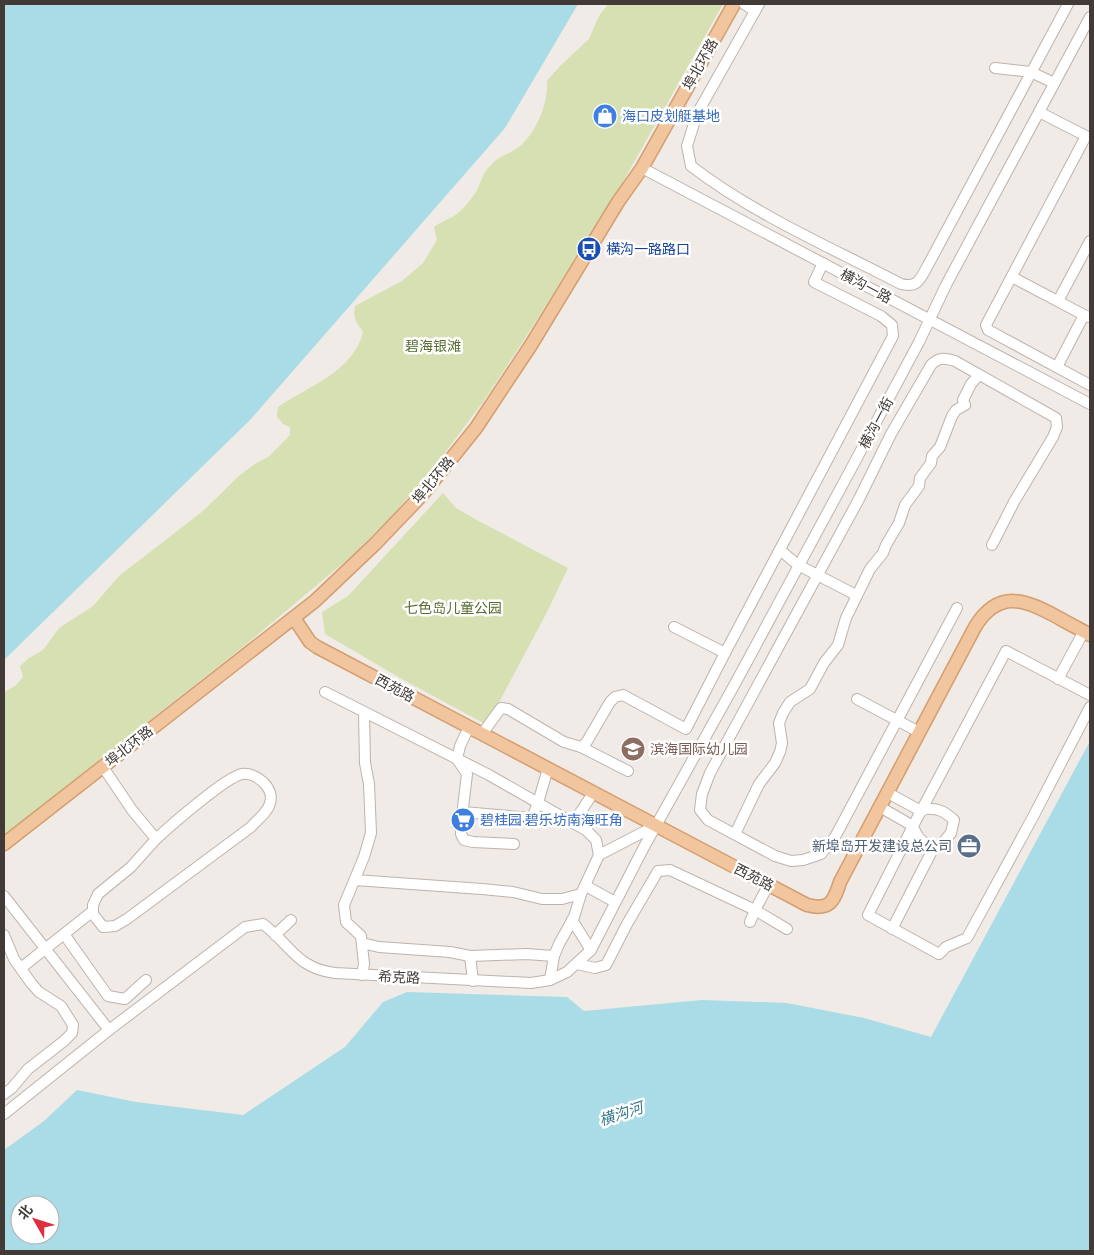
<svg xmlns="http://www.w3.org/2000/svg" width="1094" height="1255" font-family="'Sofia Sans Condensed','Noto Sans SC',sans-serif">
	<style>
		.green { fill: #d7e0b3 }
		.water { fill: #a9dce6; fill-rule: evenodd }
		.lines { fill: none; stroke-linecap: round; stroke-linejoin: round }
		.minor-casing { stroke: #beb3ac; stroke-width: 12 }
		.major-casing { stroke: #d49e70; stroke-width: 15 }
		.minor { stroke: #fff; stroke-width: 10 }
		.major { stroke: #f1c59e; stroke-width: 12 }
		.labels { text-anchor: middle; stroke-width: 5; stroke-linejoin: round; paint-order: stroke }
		.street-label { font-size: 14px; fill: #423a36; stroke: #fff }
		.shop-label { font-size: 14px; fill: #366cbe; stroke: #fff; text-anchor: start }
		.transit-label { font-size: 14px; fill: #164399; stroke: #fff; text-anchor: start }
		.park-label { font-size: 14px; fill: #566c31; stroke: #fff }
		.education-label { font-size: 14px; fill: #785e54; stroke: #fff; text-anchor: start }
		.service-label { font-size: 14px; fill: #4e5e75; stroke: #fff; text-anchor: end }
		.water-label { font-size: 15px; font-style: italic; fill: #367b8b; stroke: #fff }
	</style>
	<rect width="100%" height="100%" fill="#f0ebe6"/>
	<g class="green">
		<path d="M608,4H723L615,196L522,343L483,402L438,462L395,513L354,554L244,646L4,835V692L15,686L23,677L20,666L29,658L43,650L59,628L93,606L119,576L203,511L240,475L255,464L268,457L290,435V427L283,424L277,417L278,407C307,387 356,370 363,331C355,322 353,317 355,306L402,281L423,263L437,240L434,227C440,222 447,220 454,216C463,210 472,199 477,190C481,182 483,172 490,166C496,158 508,154 516,149C535,137 549,102 547,81L560,66L589,39L599,16Z"/>
		<path d="M443,493L456,508L475,519L568,568L547,612L487,725L400,678L325,634L322,612L348,596Z"/>
	</g>
	<g class="water">
		<path d="M4,4H578L505,128L251,419L4,660Z"/>
		<path d="M1090,741V1251H4V1150L44,1121L77,1090L136,1102L243,1115L345,1047L383,1002L407,992L567,997L584,1011L702,1000L787,1003L864,1018L931,1037ZM20,1205H50V1235H20Z"/>
	</g>
	<g class="lines">
		<defs>
			<g id="minor">
				<path d="M744,4L755,11"/>
				<path d="M759,4L697,114L687,146L691,166C755,215 830,247 901,284C917,288 920,280 927,267L1068,4"/>
				<path d="M995,68L1031,72L1054,83"/>
				<path d="M1039,112L1086,136L986,325L988,330L1090,385"/>
				<path d="M642,168L1090,404"/>
				<path d="M1012,277L1084,315"/>
				<path d="M1058,301L1090,241"/>
				<path d="M1057,367L1084,315L1089,317"/>
				<path d="M780,550L798,565L856,595"/>
				<path d="M957,608L835,837L821,854L803,860L791,861L775,856L708,820L700,810L702,794L710,773L859,499L891,434L931,365C939,357 944,358 955,361L1056,418L1057,427L1053,437L1014,502L992,545"/>
				<path d="M725,653L893,336L892,325L881,316L814,282L823,263"/>
				<path d="M1058,679L1084,631"/>
				<path d="M325,692L489,775L573,823L594,792"/>
				<path d="M857,699L919,732"/>
				<path d="M469,727L460,746L457,759L467,774L462,816L461,834L464,840L473,842L514,844"/>
				<path d="M482,734L501,708L508,709L564,742L581,747L586,743L610,702L615,697L623,695L686,729L725,653L674,627"/>
				<path d="M581,747L628,771"/>
				<path d="M103,767L132,810L156,839C170,826 226,777 242,774C256,772 275,788 270,803C268,812 257,820 251,827L127,919L115,926L103,927L93,914V905L98,894L131,867L156,839"/>
				<path d="M888,793L921,811L1006,651L1090,695"/>
				<path d="M880,807L913,826L868,915L939,954L946,947L967,938L1034,815L1090,707"/>
				<path d="M926,809C939,808 945,812 954,820L951,833L940,846C926,848 917,838 913,826L921,811Z"/>
				<path d="M463,812L532,818L538,803L548,768"/>
				<path d="M735,834L759,784L775,763L780,752L782,743L779,723L783,713L790,702L810,689L824,663L838,645L846,618L870,569L883,553L886,545L899,523L905,505L919,486L920,478L931,463L932,456L940,447L952,416L956,410L965,405L963,400L971,384L978,376"/>
				<path d="M599,855L655,826"/>
				<path d="M355,880L482,889L513,892L542,899H562L581,894"/>
				<path d="M586,886L615,902"/>
				<path d="M4,896L109,1030"/>
				<path d="M572,920L591,950"/>
				<path d="M750,922L755,910L787,929"/>
				<path d="M892,929L934,847"/>
				<path d="M64,934L108,996L125,999L146,980"/>
				<path d="M4,935L14,959L31,983L39,992L61,1006L73,1025L72,1033L64,1041L28,1069L12,1088L4,1094"/>
				<path d="M275,935L291,920"/>
				<path d="M362,943L379,947L450,952L470,956L526,954L554,956"/>
				<path d="M470,956L473,981"/>
				<path d="M577,964L595,968L606,965L627,924L658,871L670,870L755,910L769,884"/>
				<path d="M21,968L93,911"/>
				<path d="M362,975L364,964L361,936L346,922L344,905L364,857L371,833L369,784L365,763L364,712"/>
				<path d="M550,980L554,956L559,944L574,917L581,894L599,855L596,840L586,830L573,823"/>
				<path d="M4,1114L109,1030L245,927L263,924C291,945 296,968 335,973L531,983L550,980L567,972L591,950L644,847L736,682L851,469L919,342L946,285L1090,17"/>
			</g>
			<g id="major">
				<path d="M294,618L310,642L317,647L807,905C830,911 834,901 840,882L975,627C999,588 1026,600 1059,618C1069,624 1080,629 1090,635"/>
				<path d="M4,844L315,601L375,544L422,495L476,428L531,345L618,202L642,168L734,4"/>
			</g>
		</defs>
		<use href="#minor" class="minor-casing"/>
		<use href="#major" class="major-casing"/>
		<use href="#minor" class="minor"/>
		<use href="#major" class="major"/>
	</g>
	<defs>
		<symbol id="shop-disc" viewBox="-11 -11 22 22"><circle r="9.5" fill="#3f7fe0" stroke="#fff"/><path d="M-5-2.5h2.3a2.7 3.5 0 0 1 5.4 0H5L5.5 6h-11ZM-1.5-2.5h3a1.5 2.3 0 0 0-3 0Z" fill="#fff"/></symbol>
		<symbol id="bus-disc" viewBox="-11 -11 22 22"><circle r="9.5" fill="#1a4fb4" stroke="#fff"/><path d="M-5-6H5V4H4V6H2V4H-2V6H-4V4H-5ZM-3.5-4V0h7V-4ZM-3.5 1.2v1.5H-2V1.2ZM2 1.2v1.5H3.5V1.2Z" fill="#fff"/></symbol>
		<symbol id="school-disc" viewBox="-11 -11 22 22"><circle r="9.5" fill="#8d6e63" stroke="#fff"/><path d="M0-5L7-2L0 1L-7-2ZM-4 1L0 2.5L4 1V4Q0 6-4 4Z" fill="#fff"/></symbol>
		<symbol id="supermarket-disc" viewBox="-11 -11 22 22"><circle r="9.5" fill="#3f7fe0" stroke="#fff"/><path d="M-6-5.5h2.5l.6 2H6L4.5 2H-2.5L-4.4-4H-6ZM-1.5 3.2a1.3 1.3 0 1 0 .1 0ZM3 3.2a1.3 1.3 0 1 0 .1 0Z" fill="#fff"/></symbol>
		<symbol id="office-disc" viewBox="-11 -11 22 22"><circle r="9.5" fill="#5c6f8a" stroke="#fff"/><path d="M-6-3h4V-5.5h4V-3h4V5H-6ZM-1-4.5V-3h2v-1.5ZM-6 0V1H6V0Z" fill="#fff"/></symbol>
	</defs>
	<g fill-rule="evenodd">
		<use href="#shop-disc" x="591" y="102" width="28" height="28"/>
		<use href="#bus-disc" x="575" y="235" width="28" height="28"/>
		<use href="#school-disc" x="619" y="735" width="28" height="28"/>
		<use href="#supermarket-disc" x="449" y="806" width="28" height="28"/>
		<use href="#office-disc" x="955" y="832" width="28" height="28"/>
	</g>
	<g class="labels">
		<g class="street-label">
			<text transform="translate(700 64) rotate(-61)" y="5">埠北环路</text>
			<text transform="translate(866 286) rotate(28)" y="5">横沟一路</text>
			<text transform="translate(876 423) rotate(-62)" y="5">横沟一街</text>
			<text transform="translate(433 480) rotate(-50)" y="5">埠北环路</text>
			<text transform="translate(395 688) rotate(28)" y="5">西苑路</text>
			<text transform="translate(129 746) rotate(-38)" y="5">埠北环路</text>
			<text transform="translate(754 877) rotate(27)" y="5">西苑路</text>
			<text transform="translate(399 977) rotate(3)" y="5">希克路</text>
		</g>
		<g class="shop-label">
			<text x="622" y="121">海口皮划艇基地</text>
			<text x="480" y="825">碧桂园·碧乐坊南海旺角</text>
		</g>
		<g class="transit-label">
			<text x="606" y="254">横沟一路路口</text>
		</g>
		<g class="park-label">
			<text x="433" y="351">碧海银滩</text>
			<text x="453" y="613">七色岛儿童公园</text>
		</g>
		<g class="education-label">
			<text x="650" y="754">滨海国际幼儿园</text>
		</g>
		<g class="service-label">
			<text x="952" y="851">新埠岛开发建设总公司</text>
		</g>
		<g class="water-label">
			<text transform="translate(621 1114) rotate(-18)" y="5">横沟河</text>
		</g>
	</g>
	<rect width="1094" height="1255" fill="none" stroke="#423a36" stroke-width="10"/>
	<g transform="translate(35 1220) rotate(309)"><circle r="24" fill="#ffffff" stroke="#b3b0af"/>
	<path d="M0-4L9 19L0 12L-9 19Z" fill="#df2e3f"/>
	<text y="-8" font-size="14" font-weight="bold" text-anchor="middle" fill="#423a36">北</text>
	</g>
</svg>
